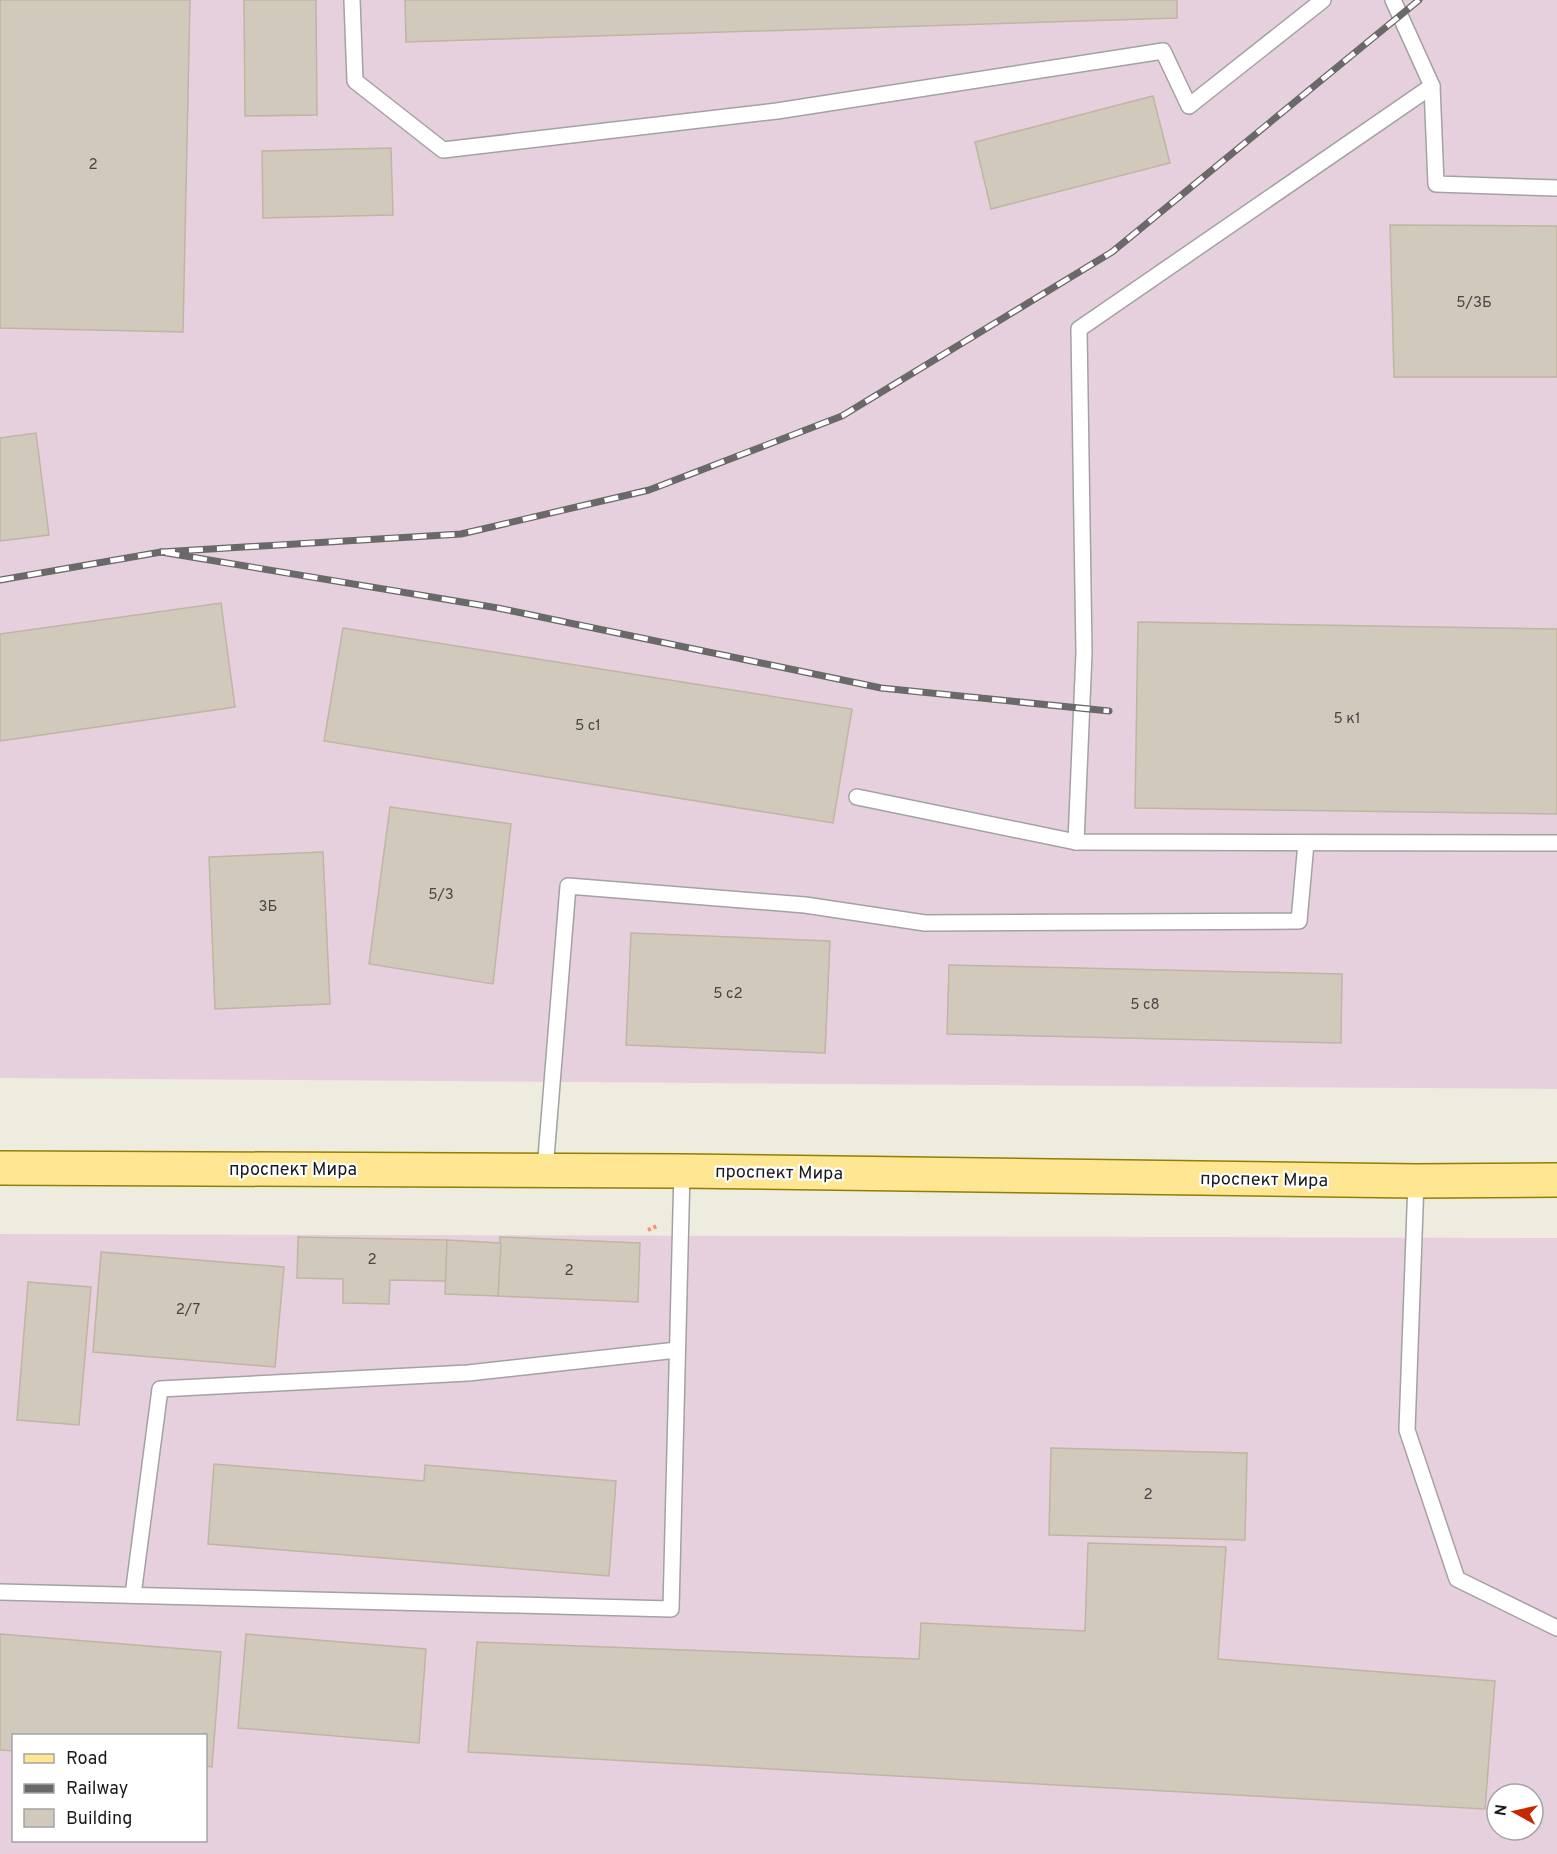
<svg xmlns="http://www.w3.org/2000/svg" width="1557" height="1854" font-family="Overpass,sans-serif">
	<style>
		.industrial { fill: #e7d0de; fill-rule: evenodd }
		.building { fill: #d0c9bc; stroke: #c0b5a0; stroke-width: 1.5 }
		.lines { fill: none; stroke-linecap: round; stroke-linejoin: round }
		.service-casing { stroke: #a2a2a2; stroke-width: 18 }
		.primary-casing { stroke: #917f00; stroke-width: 36 }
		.path { stroke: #ff905e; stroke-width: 4; stroke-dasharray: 3 3; stroke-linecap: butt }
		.service { stroke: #fff; stroke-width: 15 }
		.primary { stroke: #ffe692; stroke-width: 33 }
		.rail-casing { stroke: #696969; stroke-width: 7 }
		.rail { stroke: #fff; stroke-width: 4.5; stroke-dasharray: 14; stroke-linecap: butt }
		.labels { text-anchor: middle; stroke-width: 4.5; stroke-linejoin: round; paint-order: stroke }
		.number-label { font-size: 15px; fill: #484643 }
		.street-label { font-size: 18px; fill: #1b1b1b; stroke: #fff }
	</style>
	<rect width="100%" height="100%" fill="#edecdf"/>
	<g class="industrial">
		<path d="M0,0H1557V1089L0,1078Z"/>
		<path d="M0,1234L1557,1238V1854H0ZM14,1736H206V1840H14ZM1497,1794H1533V1830H1497Z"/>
	</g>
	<g class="building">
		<path d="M0,0H190L183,332L0,328Z"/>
		<path d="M244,0H316L317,115L245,116Z"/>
		<path d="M405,0H1177V18L406,42Z"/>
		<path d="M1153,96L1170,163L991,209L975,142Z"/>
		<path d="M391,148L393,215L263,218L262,151Z"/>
		<path d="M1390,225L1557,226V377H1394Z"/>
		<path d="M36,433L49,535L0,541V438Z"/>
		<path d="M221,603L235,707L0,741V634Z"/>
		<path d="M1138,622L1557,629V814L1135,808Z"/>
		<path d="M343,628L852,709L833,823L324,741Z"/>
		<path d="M390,807L511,824L493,984L369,964Z"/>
		<path d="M323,852L330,1004L215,1009L209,857Z"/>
		<path d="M631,933L830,941L825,1053L626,1045Z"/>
		<path d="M949,965L1342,974L1341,1043L947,1034Z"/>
		<path d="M298,1237L447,1240L446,1281L390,1280L389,1304L343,1303V1279L297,1278Z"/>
		<path d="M500,1237L640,1243L638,1302L498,1296Z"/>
		<path d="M447,1240L501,1243L498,1296L445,1294Z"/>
		<path d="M101,1252L284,1267L275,1367L93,1352Z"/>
		<path d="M28,1282L91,1287L79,1425L17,1420Z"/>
		<path d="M1051,1448L1247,1453L1245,1540L1049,1535Z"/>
		<path d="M214,1464L424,1481L425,1465L616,1481L609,1576L208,1544Z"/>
		<path d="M1088,1543L1226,1547L1218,1659L1495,1681L1485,1809L468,1752L477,1642L919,1659L921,1623L1085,1631Z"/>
		<path d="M0,1634L221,1652L212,1767L206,1766V1736H14V1751L0,1750Z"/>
		<path d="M246,1634L426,1649L419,1743L238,1728Z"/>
	</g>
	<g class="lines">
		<defs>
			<g id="service">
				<path d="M352,0L355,81L443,150L777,111L1163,51L1189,106L1323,0"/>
				<path d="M1393,0L1432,86L1436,184L1557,188"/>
				<path d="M1432,86L1079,329L1084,653L1076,842L1557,843"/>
				<path d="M857,797L1076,842"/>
				<path d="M545,1170L568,886L805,905L925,923L1299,921L1306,843"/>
				<path d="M1416,1181L1407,1430L1457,1579L1557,1628"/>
				<path d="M0,1592L671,1609L682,1171"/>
				<path d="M133,1595L160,1389L468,1373L677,1350"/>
			</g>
			<path id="primary" d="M0,1168L682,1171L1416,1181L1557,1180"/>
		</defs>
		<use href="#service" class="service-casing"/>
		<use href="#primary" class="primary-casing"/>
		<path class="path" d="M648,1230L657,1226"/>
		<use href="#service" class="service"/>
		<use href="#primary" class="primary"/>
		<defs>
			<g id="rail">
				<path d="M161,552L461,534L649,490L842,416L1112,252L1419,0"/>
				<path d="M0,580L161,552L498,608L881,688L1109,711"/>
			</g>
		</defs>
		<use href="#rail" class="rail-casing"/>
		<use href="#rail" class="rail"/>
	</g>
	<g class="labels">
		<g class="number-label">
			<text x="93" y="169">2</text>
			<text x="1474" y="307">5/3Б</text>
			<text x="1347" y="723">5 к1</text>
			<text x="588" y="730">5 с1</text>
			<text x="441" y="899">5/3</text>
			<text x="268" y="911">3Б</text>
			<text x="728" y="998">5 с2</text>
			<text x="1145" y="1009">5 с8</text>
			<text x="372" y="1264">2</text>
			<text x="569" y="1275">2</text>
			<text x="188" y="1314">2/7</text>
			<text x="1148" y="1499">2</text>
		</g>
		<g class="street-label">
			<text x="293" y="1175">проспект Мира</text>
			<text transform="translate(779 1172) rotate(1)" y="6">проспект Мира</text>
			<text transform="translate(1264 1179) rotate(1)" y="6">проспект Мира</text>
		</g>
	</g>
	<rect x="12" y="1734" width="195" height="108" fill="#ffffff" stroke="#a4a4a4" stroke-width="1.5"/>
	<rect x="24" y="1754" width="30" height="9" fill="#ffe692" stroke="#a4a4a4" stroke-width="1.5"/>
	<text x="66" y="1764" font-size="18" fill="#1b1b1b">Road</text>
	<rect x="24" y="1784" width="30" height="9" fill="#696969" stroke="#a4a4a4" stroke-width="1.5"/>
	<text x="66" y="1794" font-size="18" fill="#1b1b1b">Railway</text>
	<rect x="24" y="1809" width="30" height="18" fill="#d0c9bc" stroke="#a4a4a4" stroke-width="1.5"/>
	<text x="66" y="1824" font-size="18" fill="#1b1b1b">Building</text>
	<g transform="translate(1515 1812) rotate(278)"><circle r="28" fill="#ffffff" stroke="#a4a4a4" stroke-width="1.5"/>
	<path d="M0-4.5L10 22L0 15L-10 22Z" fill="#c52900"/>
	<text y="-9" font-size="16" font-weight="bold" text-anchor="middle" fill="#1b1b1b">N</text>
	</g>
</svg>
